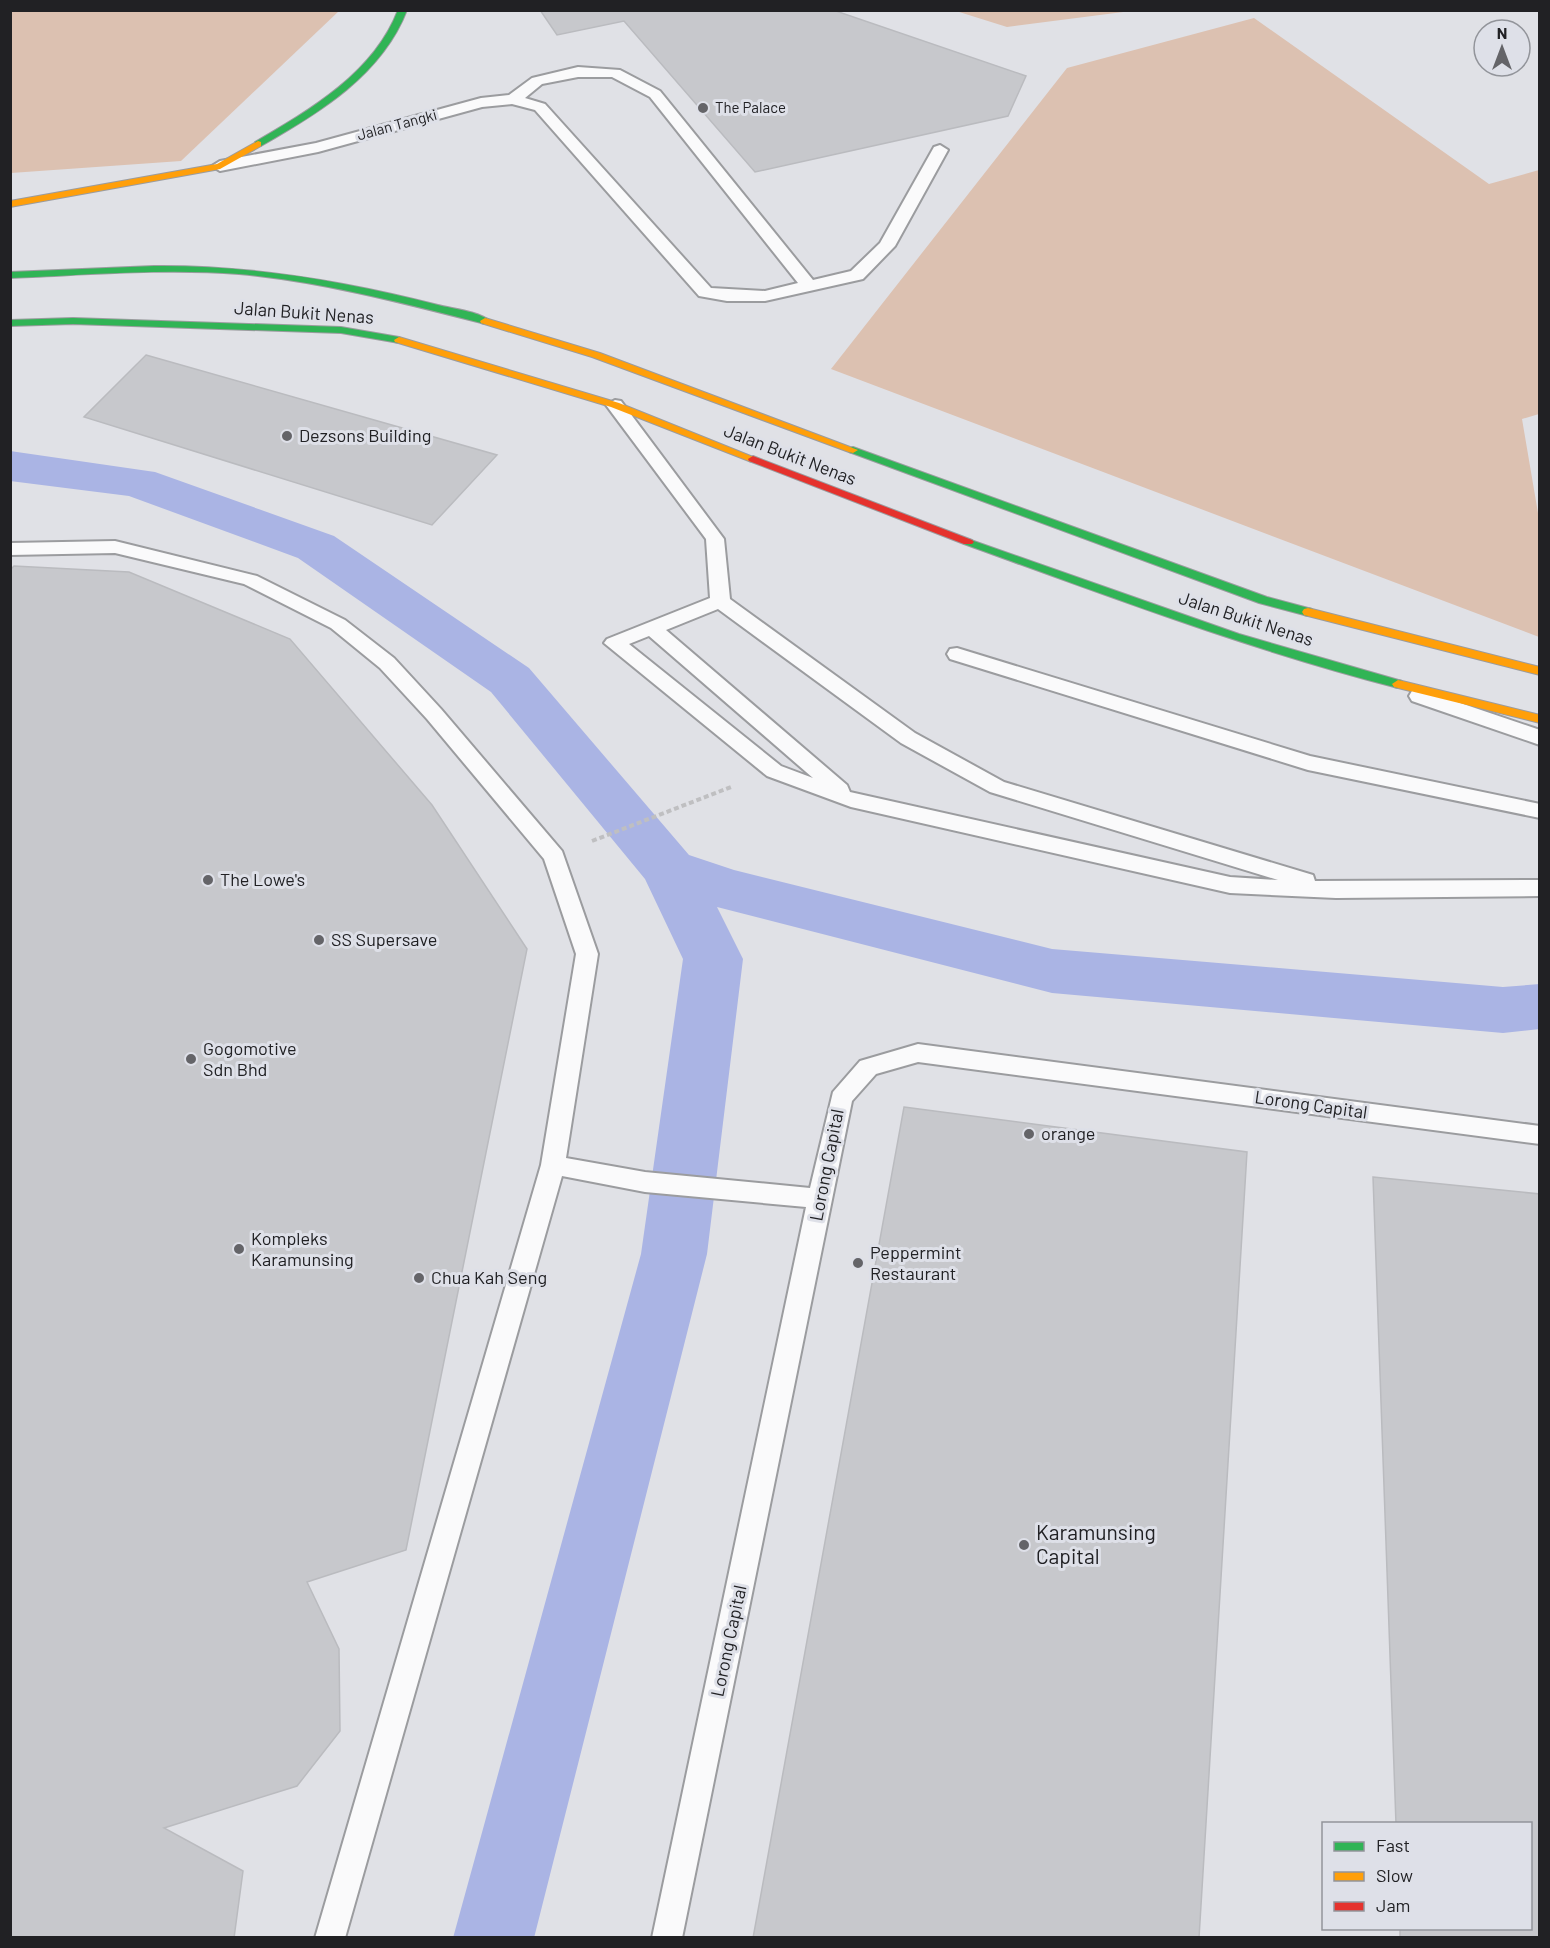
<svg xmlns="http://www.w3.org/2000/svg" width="1550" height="1948" font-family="Barlow,sans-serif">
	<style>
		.green { fill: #dcc1b1 }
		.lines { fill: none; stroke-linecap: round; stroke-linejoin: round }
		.canal { fill: #aab4e4; fill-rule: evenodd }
		.building { fill: #c7c8cc; stroke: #babbbf; stroke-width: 1.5 }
		.lane-casing { stroke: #9b9c9f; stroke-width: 4 }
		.fast-casing { stroke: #9b9c9f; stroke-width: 2 }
		.slow-casing { stroke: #9b9c9f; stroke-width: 2 }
		.jam-casing { stroke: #9b9c9f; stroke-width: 2 }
		.path { stroke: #bfbfc1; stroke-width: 4; stroke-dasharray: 5 3; stroke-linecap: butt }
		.lane { fill: #fafafb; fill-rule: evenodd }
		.fast { fill: #30b455; fill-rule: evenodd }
		.slow { fill: #ff9f0a; fill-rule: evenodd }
		.jam { fill: #e5322d; fill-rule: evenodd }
		.poi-dot { fill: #646468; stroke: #dee0e8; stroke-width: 2 }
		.labels { text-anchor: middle; stroke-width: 6; stroke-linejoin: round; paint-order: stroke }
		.far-poi-label { font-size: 15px; fill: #212124; stroke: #dee0e8; text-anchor: start }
		.far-street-label { font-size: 15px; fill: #212124; stroke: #dee0e8 }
		.street-label { font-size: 18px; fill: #212124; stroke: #dee0e8 }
		.poi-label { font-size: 18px; fill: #212124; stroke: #dee0e8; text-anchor: start }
		.near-poi-label { font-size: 21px; fill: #212124; stroke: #dee0e8; text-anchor: start }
	</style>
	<rect width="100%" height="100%" fill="#e0e1e6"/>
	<g class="green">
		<path d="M11,10H339V11L181,161L11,173Z"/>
		<path d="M956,11H1131L1007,27Z"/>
		<path d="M1254,18L1489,184L1539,170V414L1522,419L1539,519V637L831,369L1067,68Z"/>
	</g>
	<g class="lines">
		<path class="canal" d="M10,451L155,472L334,536L529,668L689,855L734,870L1052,949L1503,987L1540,984V1029L1503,1033L1052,993L717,907L743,959L707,1254L534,1938H453L641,1254L683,959L645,879L491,692L298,558L129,496L10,481Z"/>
	</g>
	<g class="building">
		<path d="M540,10H833L1026,76L1008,116L755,172L624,21L557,35Z"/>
		<path d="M146,355L497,455L432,525L84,417Z"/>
		<path d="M14,566L129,572L290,639L432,805L527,949L406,1550L307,1582L339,1649L340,1731L297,1786L164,1828L243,1871L234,1938H10V570Z"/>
		<path d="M904,1107L1247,1152L1199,1938H753Z"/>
		<path d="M1373,1177L1540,1194V1938H1400V1928H1530V1824H1396Z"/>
	</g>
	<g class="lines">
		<defs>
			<g id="lane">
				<path d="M578,67L620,70L660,91L813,280L851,271L880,243L934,147L940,145L948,150L895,246L863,279L765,301H727L699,296L535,110L512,104L482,107L318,152L220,171L212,166L220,161L316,143L481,98L509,95L532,78ZM578,77H612L650,97L798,283L765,291L711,288L545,104L525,98L542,84Z"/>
				<path d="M615,400L621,401L724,539L730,599L915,733L1004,782L1313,875L1315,881L1540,880V896L1336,898L1230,893L851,807L767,776L604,643L607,639L710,598L706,539L606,405ZM718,609L901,743L990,792L1278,880L1230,877L850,792L847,785L666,630ZM649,636L813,778L781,766L629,644Z"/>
				<path d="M115,541L257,576L345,620L394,658L441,709L562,851L598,954L566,1158L645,1172L810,1188L833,1092L860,1061L918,1044L1540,1126V1144L918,1062L876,1074L852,1101L682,1938H652L806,1207L645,1192L562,1176L345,1938H315L541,1165L576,954L544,859L427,719L380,668L331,628L244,584L115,553L10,555V543Z"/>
				<path d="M957,648L1310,756L1540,804V818L1308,770L950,659L947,654L950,649Z"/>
				<path d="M1419,689L1540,730V745L1412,701L1409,696L1412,691Z"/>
			</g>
			<g id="fast">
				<path d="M398,10H407C382,75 319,113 261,146H255V142C310,110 374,73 398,10Z"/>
				<path d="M154,266C251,265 345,281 438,305C453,309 478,311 490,321L485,324C403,303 323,282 239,274C163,268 86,275 10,278V272Z"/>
				<path d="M73,318L341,327L399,337L404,340L399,343L341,333L73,324L10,326V320Z"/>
				<path d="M853,447L1267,597L1312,609L1314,612L1308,616L1259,603L849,452V448Z"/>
				<path d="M968,539L1239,634L1402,681L1404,684L1398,688C1250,650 1108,596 964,544V540Z"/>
			</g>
			<g id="slow">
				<path d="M258,141L261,142V146L220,169L10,207V201L217,164Z"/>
				<path d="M485,318L600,353L858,450L853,453L849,452L592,357L481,323L480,321Z"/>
				<path d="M399,337L619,403L758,459L753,462L749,461L611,407L395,342L394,340Z"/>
				<path d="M1308,608L1540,667V675L1304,615L1302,612L1304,609Z"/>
				<path d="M1398,680L1540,715V723L1394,687L1392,684Z"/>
			</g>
			<path id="jam" d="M753,456L972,540L974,542L972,544H964L749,461L748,459Z"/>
		</defs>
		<use href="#lane" class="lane-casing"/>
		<use href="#fast" class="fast-casing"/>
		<use href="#slow" class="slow-casing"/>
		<use href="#jam" class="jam-casing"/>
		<path class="path" d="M592,841L731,787"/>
		<use href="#lane" class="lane"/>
		<use href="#fast" class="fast"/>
		<use href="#slow" class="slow"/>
		<use href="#jam" class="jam"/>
	</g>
	<g class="poi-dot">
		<circle cx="703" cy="108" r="6"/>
		<circle cx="287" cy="436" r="6"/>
		<circle cx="208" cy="880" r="6"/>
		<circle cx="319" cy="940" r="6"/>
		<circle cx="191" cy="1059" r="6"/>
		<circle cx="1029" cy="1134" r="6"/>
		<circle cx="239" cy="1249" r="6"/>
		<circle cx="858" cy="1263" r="6"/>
		<circle cx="419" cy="1278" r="6"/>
		<circle cx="1024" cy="1545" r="6"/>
	</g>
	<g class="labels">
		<g class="far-poi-label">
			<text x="715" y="113">The Palace</text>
		</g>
		<g class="far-street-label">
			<text transform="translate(397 125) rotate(-15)" y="5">Jalan Tangki</text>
		</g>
		<g class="street-label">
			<text transform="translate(304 313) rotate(4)" y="6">Jalan Bukit Nenas</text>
			<text transform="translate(790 455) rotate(21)" y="6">Jalan Bukit Nenas</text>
			<text transform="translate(1246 619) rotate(18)" y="6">Jalan Bukit Nenas</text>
			<text transform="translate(1311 1105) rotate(8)" y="6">Lorong Capital</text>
			<text transform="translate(827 1165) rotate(-79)" y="6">Lorong Capital</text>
			<text transform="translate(729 1641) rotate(-78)" y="6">Lorong Capital</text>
		</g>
		<g class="poi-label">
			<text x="299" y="442">Dezsons Building</text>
			<text x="220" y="886">The Lowe's</text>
			<text x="331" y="946">SS Supersave</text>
			<text x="203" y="1055">Gogomotive<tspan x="203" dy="21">Sdn Bhd</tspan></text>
			<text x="1041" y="1140">orange</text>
			<text x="251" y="1245">Kompleks<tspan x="251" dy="21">Karamunsing</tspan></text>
			<text x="870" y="1259">Peppermint<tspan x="870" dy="21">Restaurant</tspan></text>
			<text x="431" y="1284">Chua Kah Seng</text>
		</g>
		<g class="near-poi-label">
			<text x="1036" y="1540">Karamunsing<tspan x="1036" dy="24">Capital</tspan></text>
		</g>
	</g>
	<rect width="1550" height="1948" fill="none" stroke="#212124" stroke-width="24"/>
	<rect x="1322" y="1822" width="210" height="108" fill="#dee0e8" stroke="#92949a" stroke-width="1.5"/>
	<rect x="1334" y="1842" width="30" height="9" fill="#30b455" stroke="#92949a" stroke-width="1.5"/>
	<text x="1376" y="1852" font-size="18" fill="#212124">Fast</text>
	<rect x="1334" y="1872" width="30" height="9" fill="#ff9f0a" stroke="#92949a" stroke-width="1.5"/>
	<text x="1376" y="1882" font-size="18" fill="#212124">Slow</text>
	<rect x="1334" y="1902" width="30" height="9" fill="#e5322d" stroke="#92949a" stroke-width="1.5"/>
	<text x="1376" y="1912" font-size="18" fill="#212124">Jam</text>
	<g transform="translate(1502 48)"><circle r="28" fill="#dee0e8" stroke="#92949a" stroke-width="1.5"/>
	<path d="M0-4.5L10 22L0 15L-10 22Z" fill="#646468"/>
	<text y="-9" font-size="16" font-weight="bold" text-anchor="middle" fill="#212124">N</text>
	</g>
</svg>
